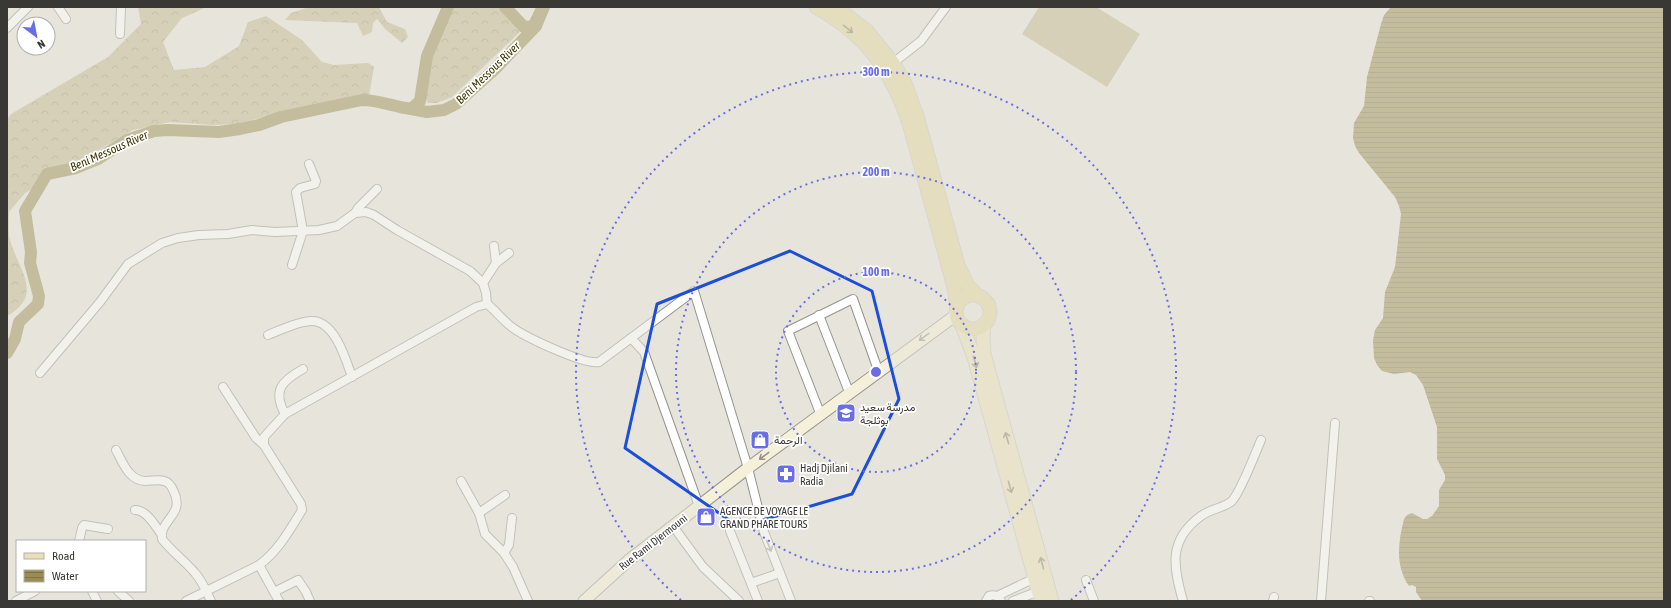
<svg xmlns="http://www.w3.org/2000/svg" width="1671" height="608" font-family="'Asap Condensed',Vazirmatn,sans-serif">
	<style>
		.forest { fill: url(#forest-crowns) }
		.garden { fill: #beb68c }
		.water { fill: url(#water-rules) }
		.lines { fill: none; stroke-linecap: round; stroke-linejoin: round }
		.river { stroke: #988c52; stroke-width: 12 }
		.minor-casing { stroke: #96948b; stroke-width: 10 }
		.secondary-casing { stroke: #96948b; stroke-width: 13 }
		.primary-casing { stroke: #c4c3c2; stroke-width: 15 }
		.trunk-casing { stroke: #c4c3c2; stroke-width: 15 }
		.minor { stroke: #fff; stroke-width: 8 }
		.secondary { stroke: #f4f0da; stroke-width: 11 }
		.primary { stroke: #e9e0b5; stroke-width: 13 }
		.trunk { stroke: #e2d69c; stroke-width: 13 }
		.oneway { stroke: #857f63 }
		.oneway2 { stroke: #969487 }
		.oneway3 { stroke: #88846e }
		.oneway4 { stroke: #9c9c9a }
		.marked { fill: none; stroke: #1d4ed8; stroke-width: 3; stroke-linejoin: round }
		.ring { fill: none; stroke: #696de6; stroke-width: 2; stroke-dasharray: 2 4 }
		.labels { text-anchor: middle; stroke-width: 3.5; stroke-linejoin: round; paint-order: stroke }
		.poi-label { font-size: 11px; fill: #393834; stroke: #fff; text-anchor: start }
		.street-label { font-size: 11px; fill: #393834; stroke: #fff }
		.water-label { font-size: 12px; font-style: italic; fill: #403705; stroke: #fff }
		.centre { fill: #696de6; stroke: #fff; stroke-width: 2 }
		.ring-label { font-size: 12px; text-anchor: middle; font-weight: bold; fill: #696de6; stroke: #fff; stroke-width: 3.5; stroke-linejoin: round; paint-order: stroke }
	</style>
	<defs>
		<pattern id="forest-crowns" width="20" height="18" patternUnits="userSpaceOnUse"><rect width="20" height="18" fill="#beb68c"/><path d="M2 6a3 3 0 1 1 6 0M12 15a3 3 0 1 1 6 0" fill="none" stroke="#9b9573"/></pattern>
		<pattern id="water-rules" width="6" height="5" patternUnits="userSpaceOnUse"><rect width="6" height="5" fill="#988c52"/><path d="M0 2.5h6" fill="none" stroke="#7d7345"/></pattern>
	</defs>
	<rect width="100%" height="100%" fill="#e7e5db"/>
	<g class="forest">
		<path d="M138,7H207L182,18L163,42L174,70L205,67L239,46L248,22L266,16L302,40L322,62L334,65L368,63L374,67L369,96L284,111L238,124L212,125L170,122L133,130L25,193L9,212C9,221 8,232 10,240C18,269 45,295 7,316V120L11,114L108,57L141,24Z"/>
		<path d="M309,7H379L387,22L405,29L408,37L402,43L385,29L377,19L373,23L372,32L363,36L357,23L285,20L291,13Z"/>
		<path d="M450,7H502L505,13L522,30L452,97L437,103H428C415,80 441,30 450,7Z"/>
	</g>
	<path class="garden" d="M1039,7H1096L1140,34L1107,87L1022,34Z"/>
	<g class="water">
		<path d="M536,7H545C542,20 542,26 527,26Z"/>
		<path d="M1391,7H1664V601H1422L1416,592V587L1412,585L1409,586C1395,566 1398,542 1404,519L1407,515L1412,513L1423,519H1427L1432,516L1439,506V490L1445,480V475L1437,459V427L1423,385L1416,375L1410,372L1394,374L1382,371L1377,365L1374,358L1373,340L1375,330L1383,318L1385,292L1395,267L1401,214L1399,206L1395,197L1359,153L1355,146L1353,138L1354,123L1364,106L1367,77L1381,24L1384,15Z"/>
	</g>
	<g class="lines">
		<g class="river">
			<path d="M505,7L524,27L536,26L544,7"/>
			<path d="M411,109L427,112L444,110L456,104L495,69L536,26"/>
			<path d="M7,353L15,339L19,322L38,304L39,296L30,263L31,252L25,211L47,174L76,168L98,159L127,140L154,131L168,130L219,132L240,129L259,125L281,117L362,100C379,100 394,107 411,109L420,101L427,56L448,7"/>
		</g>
		<defs>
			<g id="minor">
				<path d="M58,7L66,19"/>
				<path d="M7,28L28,7"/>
				<path d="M120,34L121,7"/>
				<path d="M893,63L921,41L946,7"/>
				<path d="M355,213L358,208L377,189"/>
				<path d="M494,246L496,263"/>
				<path d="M292,265L303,231L296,192L300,188L315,184L316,181L309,164"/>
				<path d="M483,283L496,263L509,253"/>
				<path d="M819,315L849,392"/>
				<path d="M268,335C280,330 299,321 312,321C335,321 346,360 352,377"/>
				<path d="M631,338L644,352L699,506"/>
				<path d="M40,373L100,302L128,264L162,243L178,238L199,235L228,234L252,230L275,232L319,230L337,226L355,213L366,212L374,215L397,230L470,271L483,283L486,293L487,304"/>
				<path d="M223,387L256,438L264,445"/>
				<path d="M820,413L788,331L853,299L878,370"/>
				<path d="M285,414C272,390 282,381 303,369"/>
				<path d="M116,450C123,463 129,481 146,481C152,481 159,479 164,481C169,482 172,487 174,492C185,515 159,520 162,539C172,552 185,561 195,573C203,582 206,591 211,601"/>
				<path d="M461,481L479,513L485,534L504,553L513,567L528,601"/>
				<path d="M135,510C147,510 155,526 162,535"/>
				<path d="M479,513L505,495"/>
				<path d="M673,526L703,567L739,601"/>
				<path d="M730,531L758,601"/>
				<path d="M79,541L82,528L84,525L108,529"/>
				<path d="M504,553L509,545L512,518"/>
				<path d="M259,565L279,601"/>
				<path d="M1086,580L1094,601"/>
				<path d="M751,583L780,573"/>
				<path d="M92,591L97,601"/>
				<path d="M118,591L129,601"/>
				<path d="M274,592L298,580L306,592L310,601"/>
				<path d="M997,596L1035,578"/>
				<path d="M16,601L35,591"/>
				<path d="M186,601L259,565C277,552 288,533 299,515L302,510L301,504L264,445V437L285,414L476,307L487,304C495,310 499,316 507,323C519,335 584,365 599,362L694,291L748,468L764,532L791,601"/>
				<path d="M986,601L989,596C994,594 999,596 1001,601"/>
				<path d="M1013,601L1039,591"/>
				<path d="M1183,601C1173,566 1168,540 1201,516C1210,509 1224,508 1232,501C1241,491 1255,454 1261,440"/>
				<path d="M1273,601L1274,597"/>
				<path d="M1321,601L1335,423"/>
				<path d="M1369,601H1370"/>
			</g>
			<path id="secondary" d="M584,601L629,560L748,468L956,315"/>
			<g id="primary">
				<path d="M984,324L983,336L984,354L1052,601"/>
				<path d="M962,325L974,357L1041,601"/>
			</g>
			<g id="trunk">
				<path d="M816,7C867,36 890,68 909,123L954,287L957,306"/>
				<path d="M836,7L867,31L893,63L905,83L917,116L958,265L968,286L978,296"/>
				<circle cx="973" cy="312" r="17"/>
			</g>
		</defs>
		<use href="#minor" class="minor-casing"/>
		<use href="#secondary" class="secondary-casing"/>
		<use href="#primary" class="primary-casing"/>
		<use href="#trunk" class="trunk-casing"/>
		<use href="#minor" class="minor"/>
		<use href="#secondary" class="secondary"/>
		<use href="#primary" class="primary"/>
		<use href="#trunk" class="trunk"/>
	</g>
	<defs><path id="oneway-shaft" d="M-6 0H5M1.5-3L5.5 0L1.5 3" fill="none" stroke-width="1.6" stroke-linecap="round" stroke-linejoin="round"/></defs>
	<use class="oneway" href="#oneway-shaft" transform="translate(848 29) rotate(39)"/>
	<g class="oneway2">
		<use href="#oneway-shaft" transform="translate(924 337) rotate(144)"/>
		<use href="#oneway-shaft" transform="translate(764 456) rotate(143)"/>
	</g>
	<g class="oneway3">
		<use href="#oneway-shaft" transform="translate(975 362) rotate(74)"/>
		<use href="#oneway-shaft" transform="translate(1007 438) rotate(-106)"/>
		<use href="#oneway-shaft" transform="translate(1010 487) rotate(74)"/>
		<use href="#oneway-shaft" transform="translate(1042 563) rotate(-105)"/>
	</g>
	<use class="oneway4" href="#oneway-shaft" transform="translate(769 546) rotate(68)"/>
	<path d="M0 0H1671V608H0ZM790,251L872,291L899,399L852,494L739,527L625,448L657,304Z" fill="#e7e5db" fill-opacity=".55" fill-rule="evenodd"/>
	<path class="marked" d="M790,251L872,291L899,399L852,494L739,527L625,448L657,304Z"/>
	<g class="ring">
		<circle cx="876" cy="372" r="100"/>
		<circle cx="876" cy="372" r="200"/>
		<path d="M681 600A300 300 0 1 1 1071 600"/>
	</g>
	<defs>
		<symbol id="school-square" viewBox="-11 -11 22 22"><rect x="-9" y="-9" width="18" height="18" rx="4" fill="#696de6" stroke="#fff"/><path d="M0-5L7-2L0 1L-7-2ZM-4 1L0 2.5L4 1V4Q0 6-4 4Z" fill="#fff"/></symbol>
		<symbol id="shop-square" viewBox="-11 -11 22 22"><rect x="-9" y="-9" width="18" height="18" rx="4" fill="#696de6" stroke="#fff"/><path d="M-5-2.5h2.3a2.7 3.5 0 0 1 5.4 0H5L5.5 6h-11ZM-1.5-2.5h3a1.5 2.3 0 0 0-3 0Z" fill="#fff"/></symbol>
		<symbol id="pharmacy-square" viewBox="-11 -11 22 22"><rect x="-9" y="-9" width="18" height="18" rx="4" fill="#696de6" stroke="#fff"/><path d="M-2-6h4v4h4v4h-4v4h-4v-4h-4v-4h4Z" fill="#fff"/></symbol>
	</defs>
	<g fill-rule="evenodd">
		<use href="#school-square" x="835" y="402" width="22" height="22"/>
		<use href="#shop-square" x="749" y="429" width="22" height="22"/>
		<use href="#pharmacy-square" x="775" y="463" width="22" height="22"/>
		<use href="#shop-square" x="695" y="506" width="22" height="22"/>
	</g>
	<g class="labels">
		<g class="poi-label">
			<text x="860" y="411">مدرسة سعيد<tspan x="860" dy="13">بوثلجة</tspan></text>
			<text x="774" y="444">الرحمة</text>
			<text x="800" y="472">Hadj Djilani<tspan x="800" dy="13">Radia</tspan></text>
			<text x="720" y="515">AGENCE DE VOYAGE LE<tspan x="720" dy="13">GRAND PHARE TOURS</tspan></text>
		</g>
		<g class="street-label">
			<text transform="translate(653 542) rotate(-38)" y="4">Rue Rami Djermouni</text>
		</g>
		<g class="water-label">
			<text transform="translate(488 73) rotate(-44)" y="4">Beni Messous River</text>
			<text transform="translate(109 151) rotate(-24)" y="4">Beni Messous River</text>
		</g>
	</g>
	<circle cx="876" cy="372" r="6" class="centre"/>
	<g class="ring-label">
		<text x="876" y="76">300 m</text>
		<text x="876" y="176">200 m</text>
		<text x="876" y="276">100 m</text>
	</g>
	<rect width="1671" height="608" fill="none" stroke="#393834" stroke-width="16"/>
	<rect x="16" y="540" width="130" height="52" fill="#ffffff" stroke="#b0afae"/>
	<rect x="24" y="553" width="20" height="6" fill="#e9e0b5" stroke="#b0afae"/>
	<text x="52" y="560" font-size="12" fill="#393834">Road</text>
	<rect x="24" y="570" width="20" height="12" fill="url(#water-rules)" stroke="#b0afae"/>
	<text x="52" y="580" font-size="12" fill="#393834">Water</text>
	<g transform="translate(36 36) rotate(148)"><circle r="19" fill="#ffffff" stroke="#b0afae"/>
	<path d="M0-3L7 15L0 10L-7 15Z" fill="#696de6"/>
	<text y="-6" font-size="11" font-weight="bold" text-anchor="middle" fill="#393834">N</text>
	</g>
</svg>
